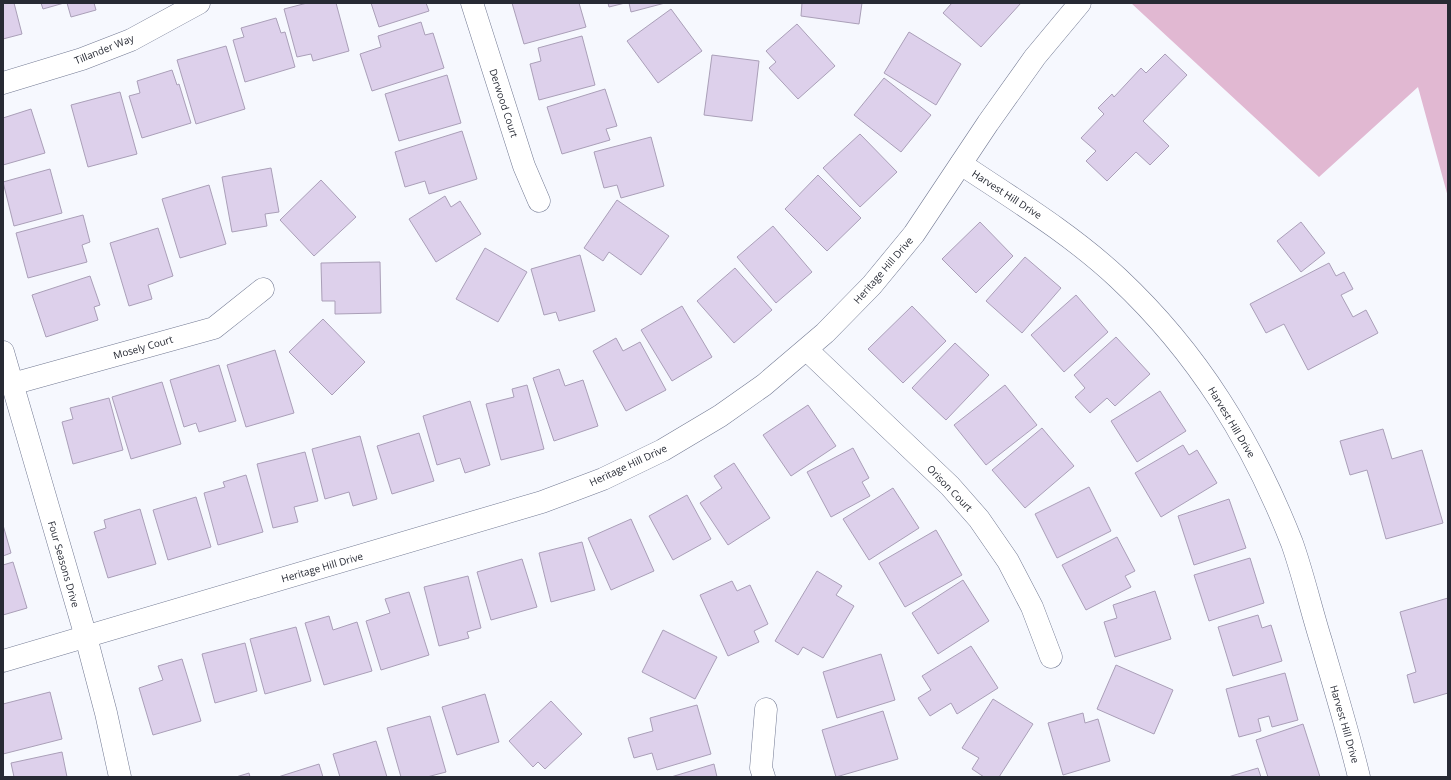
<svg xmlns="http://www.w3.org/2000/svg" width="1451" height="780" font-family="'Open Sans',sans-serif">
	<style>
		.green { fill: #e1b8d2 }
		.building { fill: #ddd0eb; stroke: #aa9fb8 }
		.lines { fill: none; stroke-linecap: round; stroke-linejoin: round }
		.minor-casing { stroke: #737a93; stroke-width: 23 }
		.minor { stroke: #fff; stroke-width: 22 }
		.labels { text-anchor: middle; stroke-width: 3.5; stroke-linejoin: round; paint-order: stroke }
		.street-label { font-size: 10px; fill: #272a34; stroke: #fff }
	</style>
	<rect width="100%" height="100%" fill="#f6f8fe"/>
	<path class="green" d="M1131,3H1448V197L1418,87L1319,177Z"/>
	<g class="building">
		<path d="M3,3H14L22,34L3,39Z"/>
		<path d="M41,3H64L43,9Z"/>
		<path d="M67,3H94L96,10L71,17Z"/>
		<path d="M307,3H336L349,51L313,61L311,54L297,57L284,9Z"/>
		<path d="M371,3H426L429,11L379,27Z"/>
		<path d="M512,3H579L586,27L524,44Z"/>
		<path d="M608,3H625L609,7Z"/>
		<path d="M629,3H665L631,12Z"/>
		<path d="M802,3H862L859,24L801,16Z"/>
		<path d="M952,3H1021L981,47L943,13Z"/>
		<path d="M671,9L702,51L658,83L627,41Z"/>
		<path d="M276,18L281,33L285,32L295,67L245,82L233,40L244,37L241,28Z"/>
		<path d="M421,22L425,35L433,33L444,68L372,91L360,54L381,47L378,36Z"/>
		<path d="M797,24L835,66L798,99L769,68L776,62L766,51Z"/>
		<path d="M909,32L961,64L936,105L884,73Z"/>
		<path d="M582,36L595,85L539,100L530,64L541,61L538,48Z"/>
		<path d="M226,46L245,109L196,124L177,60Z"/>
		<path d="M1165,54L1187,75L1143,121L1169,146L1150,165L1136,152L1107,181L1086,161L1096,151L1081,138L1104,114L1098,108L1112,94L1114,97L1141,68L1146,73Z"/>
		<path d="M712,55L759,61L752,121L704,115Z"/>
		<path d="M172,70L177,85L179,84L191,123L142,138L129,96L140,93L137,81Z"/>
		<path d="M447,75L461,123L399,141L385,94Z"/>
		<path d="M884,78L931,115L901,152L854,115Z"/>
		<path d="M605,89L617,126L606,129L610,140L562,154L547,107Z"/>
		<path d="M120,92L137,154L88,167L71,105Z"/>
		<path d="M31,109L45,153L3,165V118Z"/>
		<path d="M462,131L477,179L429,194L425,181L405,187L395,152Z"/>
		<path d="M860,134L897,172L860,207L823,168Z"/>
		<path d="M651,137L664,186L621,198L617,185L604,188L594,152Z"/>
		<path d="M271,168L279,212L265,214L267,226L232,232L222,177Z"/>
		<path d="M50,169L62,213L14,226L3,182Z"/>
		<path d="M818,175L861,218L827,251L785,209Z"/>
		<path d="M321,180L356,217L314,256L280,220Z"/>
		<path d="M209,185L226,244L180,258L162,199Z"/>
		<path d="M445,196L451,207L460,201L481,234L436,262L409,219Z"/>
		<path d="M617,200L669,236L641,275L609,252L603,261L584,248Z"/>
		<path d="M83,215L90,242L82,245L87,262L28,278L16,233Z"/>
		<path d="M980,222L1013,256L976,293L942,259Z"/>
		<path d="M1301,222L1325,253L1301,272L1277,241Z"/>
		<path d="M773,226L812,272L776,303L737,257Z"/>
		<path d="M158,228L173,276L148,285L152,299L129,306L110,243Z"/>
		<path d="M485,248L527,272L498,322L456,299Z"/>
		<path d="M580,255L595,311L559,321L556,312L544,315L531,269Z"/>
		<path d="M1025,257L1061,288L1022,333L986,301Z"/>
		<path d="M380,262L381,313L335,314V301H322L321,263Z"/>
		<path d="M1329,263L1336,276L1344,272L1353,289L1341,295L1353,317L1366,310L1378,333L1308,370L1284,324L1266,333L1250,304Z"/>
		<path d="M735,268L772,310L734,343L697,301Z"/>
		<path d="M90,276L100,305L94,307L98,320L46,337L32,295Z"/>
		<path d="M1076,295L1108,332L1064,372L1031,335Z"/>
		<path d="M682,306L712,357L672,381L641,330Z"/>
		<path d="M912,306L946,341L903,383L868,349Z"/>
		<path d="M323,319L365,362L332,395L289,352Z"/>
		<path d="M1116,337L1150,374L1115,406L1107,398L1090,413L1075,397L1085,388L1074,375Z"/>
		<path d="M616,338L623,351L640,342L666,390L626,411L593,351Z"/>
		<path d="M955,343L989,375L946,420L912,388Z"/>
		<path d="M275,350L294,413L246,427L227,365Z"/>
		<path d="M219,365L236,421L199,432L196,423L184,427L170,380Z"/>
		<path d="M559,369L565,386L583,380L598,426L554,441L533,378Z"/>
		<path d="M162,382L181,444L131,459L112,397Z"/>
		<path d="M527,385L544,449L501,460L486,404L514,397L512,389Z"/>
		<path d="M1005,385L1037,425L986,465L954,425Z"/>
		<path d="M1160,391L1186,431L1137,462L1111,421Z"/>
		<path d="M109,398L123,450L73,464L62,422L73,419L70,408Z"/>
		<path d="M470,401L490,465L465,473L460,458L437,465L423,416Z"/>
		<path d="M808,405L836,446L791,476L763,435Z"/>
		<path d="M1042,428L1074,466L1025,508L992,470Z"/>
		<path d="M1383,429L1392,459L1422,450L1443,523L1386,539L1367,470L1350,475L1340,441Z"/>
		<path d="M419,433L434,481L392,494L377,446Z"/>
		<path d="M360,436L377,499L353,506L349,492L325,499L312,449Z"/>
		<path d="M1183,445L1189,455L1197,450L1217,483L1161,517L1135,473Z"/>
		<path d="M853,448L869,478L862,482L870,496L831,517L807,472Z"/>
		<path d="M305,452L318,501L294,507L298,522L273,528L257,464Z"/>
		<path d="M734,463L770,518L728,545L700,503L722,488L714,476Z"/>
		<path d="M246,475L263,532L218,545L204,493L225,487L223,482Z"/>
		<path d="M1089,487L1111,531L1057,558L1035,514Z"/>
		<path d="M893,488L919,528L869,560L843,519Z"/>
		<path d="M687,495L711,539L673,560L649,516Z"/>
		<path d="M196,497L211,547L168,560L153,510Z"/>
		<path d="M1229,499L1246,548L1194,565L1178,516Z"/>
		<path d="M140,509L156,564L108,578L94,532L106,528L104,520Z"/>
		<path d="M631,519L654,571L611,590L588,538Z"/>
		<path d="M3,525L11,553L3,556Z"/>
		<path d="M936,530L962,575L905,607L879,563Z"/>
		<path d="M1117,537L1135,571L1125,576L1131,587L1086,610L1062,565Z"/>
		<path d="M582,542L595,590L551,602L539,553Z"/>
		<path d="M1250,558L1264,603L1209,621L1194,575Z"/>
		<path d="M522,559L537,607L491,620L477,572Z"/>
		<path d="M13,562L27,608L3,615V565Z"/>
		<path d="M817,571L842,586L836,595L854,606L823,658L803,647L798,655L775,641Z"/>
		<path d="M468,576L481,628L467,632L469,638L439,646L424,587Z"/>
		<path d="M963,580L989,621L938,654L912,613Z"/>
		<path d="M732,581L737,591L750,585L768,624L754,631L759,642L728,656L700,595Z"/>
		<path d="M1155,591L1171,639L1115,657L1104,622L1117,618L1113,605Z"/>
		<path d="M409,592L429,655L381,670L366,621L390,613L385,599Z"/>
		<path d="M1448,598V693L1414,703L1407,675L1416,672L1400,612Z"/>
		<path d="M1258,615L1262,628L1271,625L1282,661L1233,676L1218,627Z"/>
		<path d="M329,616L333,630L357,622L372,671L324,685L305,623Z"/>
		<path d="M296,627L311,681L265,694L250,639Z"/>
		<path d="M663,630L717,657L695,699L642,672Z"/>
		<path d="M245,643L257,691L215,703L202,654Z"/>
		<path d="M971,646L998,688L957,714L951,703L930,716L918,698L931,690L922,676Z"/>
		<path d="M881,654L895,700L837,718L823,672Z"/>
		<path d="M182,659L201,721L153,735L139,688L163,680L158,666Z"/>
		<path d="M1116,665L1173,690L1154,734L1097,709Z"/>
		<path d="M1285,673L1298,720L1272,727L1269,716L1258,719L1261,731L1239,737L1226,689Z"/>
		<path d="M50,692L62,739L3,754V704Z"/>
		<path d="M485,694L499,742L457,755L442,707Z"/>
		<path d="M993,699L1033,724L999,777H984L972,769L979,758L962,748Z"/>
		<path d="M551,701L582,734L545,769L538,762L533,767L509,741Z"/>
		<path d="M697,705L711,754L657,770L652,753L634,758L628,738L653,731L650,718Z"/>
		<path d="M883,711L898,759L836,777L822,730Z"/>
		<path d="M1083,713L1085,723L1098,719L1110,761L1063,775L1048,723Z"/>
		<path d="M430,716L446,772L427,777H401L387,728Z"/>
		<path d="M1303,724L1320,777H1268L1256,740Z"/>
		<path d="M376,741L387,777H340L333,754Z"/>
		<path d="M62,752L67,777H14L11,763Z"/>
		<path d="M319,764L323,777H278Z"/>
		<path d="M714,764L717,777H671Z"/>
		<path d="M1258,768L1261,777H1228Z"/>
		<path d="M249,773L250,777H236Z"/>
	</g>
	<g class="lines">
		<defs>
			<g id="minor">
				<path d="M472,3L524,166L539,201"/>
				<path d="M3,83L82,59L131,40L199,3"/>
				<path d="M961,164C1015,200 1071,234 1118,278C1198,353 1252,441 1292,543C1303,574 1311,609 1321,641C1334,686 1348,731 1359,777"/>
				<path d="M807,350L950,486L979,519L1008,561L1032,607L1051,657"/>
				<path d="M3,352L86,637L106,713L120,777"/>
				<path d="M12,384L214,328L263,289"/>
				<path d="M3,661L542,502L603,479L663,450L720,416L764,385L825,333L872,285L914,234L988,123L1035,57L1080,3"/>
				<path d="M764,777L761,768L766,709"/>
			</g>
		</defs>
		<use href="#minor" class="minor-casing"/>
		<use href="#minor" class="minor"/>
	</g>
	<g class="labels">
		<g class="street-label">
			<text transform="translate(104 49) rotate(-22)" y="4">Tillander Way</text>
			<text transform="translate(504 103) rotate(72)" y="4">Derwood Court</text>
			<text transform="translate(1007 194) rotate(33)" y="4">Harvest Hill Drive</text>
			<text transform="translate(883 270) rotate(-49)" y="4">Heritage Hill Drive</text>
			<text transform="translate(143 347) rotate(-16)" y="4">Mosely Court</text>
			<text transform="translate(1232 422) rotate(59)" y="4">Harvest Hill Drive</text>
			<text transform="translate(628 465) rotate(-25)" y="4">Heritage Hill Drive</text>
			<text transform="translate(950 488) rotate(46)" y="4">Orison Court</text>
			<text transform="translate(64 564) rotate(74)" y="4">Four Seasons Drive</text>
			<text transform="translate(322 567) rotate(-16)" y="4">Heritage Hill Drive</text>
			<text transform="translate(1345 724) rotate(74)" y="4">Harvest Hill Drive</text>
		</g>
	</g>
	<rect width="1451" height="780" fill="none" stroke="#272a34" stroke-width="8"/>
</svg>
